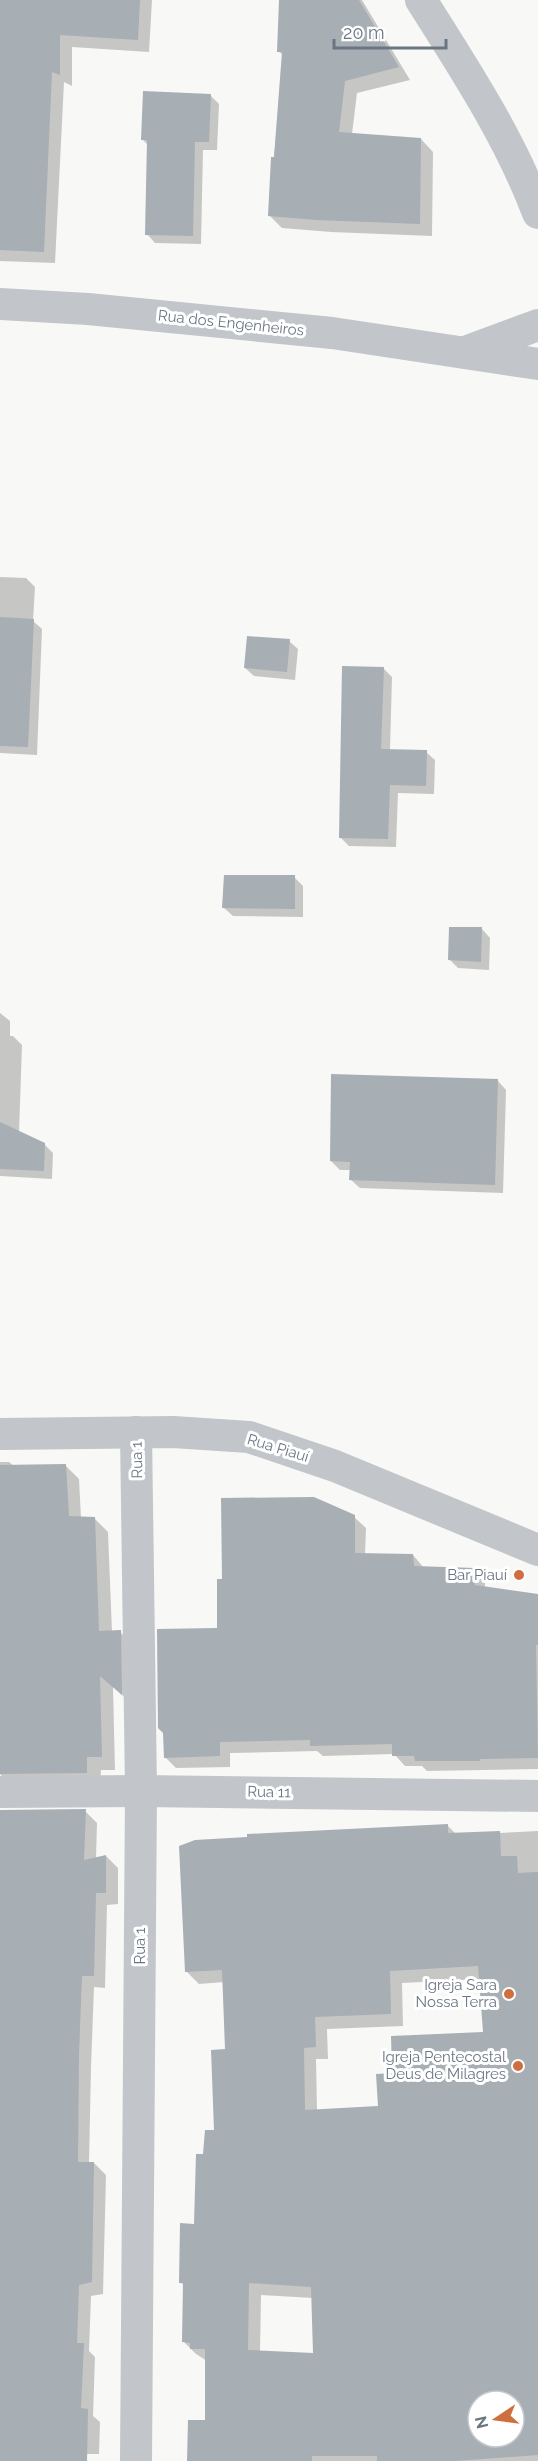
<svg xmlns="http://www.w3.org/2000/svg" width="538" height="2461" font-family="Raleway,sans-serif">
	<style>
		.shadow { fill: #0003; fill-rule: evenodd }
		.building { fill: #a7aeb4; fill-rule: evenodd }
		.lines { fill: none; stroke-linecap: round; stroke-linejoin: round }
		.street { stroke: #c2c5c9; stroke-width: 32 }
		.poi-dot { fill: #cf6e3f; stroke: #fff; stroke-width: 2 }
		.labels { text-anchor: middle; stroke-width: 6; stroke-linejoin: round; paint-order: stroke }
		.street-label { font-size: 15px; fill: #6b7683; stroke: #fff }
		.poi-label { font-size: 15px; fill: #6b7683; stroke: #fff; text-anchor: end }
	</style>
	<rect width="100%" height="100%" fill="#f8f8f6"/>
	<g class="shadow">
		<path d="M0,0H152L149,52L72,47V86L64,82L55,263L0,261Z"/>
		<path d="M281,0H362L410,80L357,93L352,134L421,139L433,152L432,236L331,232L282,228L269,215L283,55L278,51Z"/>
		<path d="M210,95L219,104L217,150H203L201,244L155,243L147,234L148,145L143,140Z"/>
		<path d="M0,577L26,578L35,587L33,621L42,629L37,755L0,753Z"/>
		<path d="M289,641L298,649L295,680L254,676L245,668Z"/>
		<path d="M383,668L392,677L390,751L426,752L435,760L434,794L398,793L396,847L349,846L340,837Z"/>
		<path d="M294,877L303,886V917L233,916L224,908Z"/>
		<path d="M482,929L490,938L489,970L458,968L449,959Z"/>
		<path d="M0,1013L10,1021V1036H13L22,1045L19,1133L44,1144L53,1153L52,1179L0,1176Z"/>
		<path d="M498,1081L506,1090L503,1193L360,1188L351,1180V1170H340L331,1161Z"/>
		<path d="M0,1462H9L14,1466H66L79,1479L81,1518H94L108,1532L112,1632H120L134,1646L135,1706L113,1687L115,1770H101L100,1787L14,1788L0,1774Z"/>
		<path d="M354,1517L366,1528L365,1555H413L424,1568L474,1570L485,1581V1588L538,1595V1769L427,1771L422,1766H405L394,1754L323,1756L317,1751L230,1753V1767L176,1768L165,1757L219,1629L223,1580Z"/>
		<path d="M85,1811L97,1823L96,1858L106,1856L118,1868V1904L107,1905L105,1988L94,1987L91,2067L89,2163H94L106,2175L103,2294L91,2296L89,2351L95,2357L93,2416L100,2422L99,2454H82L81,2461H0Z"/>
		<path d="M447,1825L457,1835L538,1831V2461H223L207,2361L196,2354L183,2341L185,2286L180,2282L195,2225L205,2155L215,2131L226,2051L224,1982L199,1984L186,1971ZM481,1979L485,2034L394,2075L379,2108L317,2111L316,2059H328L327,2029L403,2026L402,1983ZM261,2295L313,2298L314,2354L260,2352ZM478,2401H514V2437H478Z"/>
	</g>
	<g class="building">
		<path d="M0,0H140L138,40L60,35V75L52,72L44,252L0,250Z"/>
		<path d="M279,0H359L399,67L345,81L339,132L421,138L420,224L317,220L268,216L271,157H274L282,52H277Z"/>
		<path d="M143,91L211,94L209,142H195L193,236L145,235L147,140H141Z"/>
		<path d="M0,617L34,619L28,747L0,746Z"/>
		<path d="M247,636L290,639L287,672L244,668Z"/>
		<path d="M342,666L384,667L381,749L427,750L426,786L390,785L388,839L339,838Z"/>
		<path d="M224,875H295V909L222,908Z"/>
		<path d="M449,927H482L481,962L448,960Z"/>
		<path d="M331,1074L498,1079L495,1185L349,1180L350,1162L330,1161Z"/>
		<path d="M0,1122L45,1143L44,1171L0,1169Z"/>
		<path d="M66,1464L69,1516L95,1517L99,1631L121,1630L122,1695L100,1676L102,1757H87V1773L0,1774V1465Z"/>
		<path d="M314,1497L355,1515V1553L413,1554L414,1566L475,1568V1585L538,1594V1645H536L538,1758L480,1759V1761H415L414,1756H392V1744L310,1746V1740L220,1742V1756L164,1758L163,1733L158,1728L157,1629L217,1628V1579H222L221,1498Z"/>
		<path d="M86,1809L84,1860L106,1855V1893H96L94,1976H82L79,2054L78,2162H94L92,2282L79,2285L77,2343H84L81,2408L88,2409L87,2461H0V1810Z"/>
		<path d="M448,1824V1833L500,1831L501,1856H517L518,1873L538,1872V2455L456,2461H377V2456H312V2461H187L188,2420H205V2349H190V2343L182,2342L183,2283H179L180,2223L194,2224L196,2154H203L205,2130H214L211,2050L225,2049L222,1970L185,1972L179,1846L195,1840L247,1837V1834ZM478,1966L483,2032L391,2036L392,2073L376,2074L378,2106L305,2110L304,2048L316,2047L315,2017L391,2014L390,1971ZM249,2283L311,2287L313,2353L248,2350ZM478,2401H514V2437H478Z"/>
	</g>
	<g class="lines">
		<g class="street">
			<path d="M421,0C464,68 510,138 538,213"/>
			<path d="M0,304L88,309L332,333L538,364"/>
			<path d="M465,352L538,325"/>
			<path d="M0,1434L173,1432L249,1437L335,1466L538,1550"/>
			<path d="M0,1792L141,1791L538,1796"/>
			<path d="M136,2461L141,1791L136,1432"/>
		</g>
	</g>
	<g class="poi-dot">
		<circle cx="519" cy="1575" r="6"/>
		<circle cx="509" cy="1994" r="6"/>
		<circle cx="518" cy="2066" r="6"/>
	</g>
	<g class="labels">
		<g class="street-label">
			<text transform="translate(231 323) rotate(6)" y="5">Rua dos Engenheiros</text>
			<text transform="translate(278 1448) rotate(17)" y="5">Rua Piauí</text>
			<text transform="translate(137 1460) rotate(-91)" y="5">Rua 1</text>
			<text transform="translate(269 1792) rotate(1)" y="5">Rua 11</text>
			<text transform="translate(140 1946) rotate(-90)" y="5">Rua 1</text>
		</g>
		<g class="poi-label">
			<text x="507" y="1580">Bar Piauí</text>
			<text x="497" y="1990">Igreja Sara<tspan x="497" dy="17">Nossa Terra</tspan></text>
			<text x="506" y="2062">Igreja Pentecostal<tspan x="506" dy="17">Deus de Milagres</tspan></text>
		</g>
	</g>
	<g transform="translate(496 2419) rotate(257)"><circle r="28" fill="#ffffff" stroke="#c4c8cd" stroke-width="1.5"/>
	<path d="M0-4.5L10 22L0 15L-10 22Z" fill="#cf6e3f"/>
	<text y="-9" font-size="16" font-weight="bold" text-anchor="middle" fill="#6b7683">N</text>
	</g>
	<path d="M334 39v9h112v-9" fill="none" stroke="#6b7683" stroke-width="3"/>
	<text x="343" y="39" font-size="18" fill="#6b7683" stroke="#ffffff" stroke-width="4.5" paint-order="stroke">20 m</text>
</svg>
